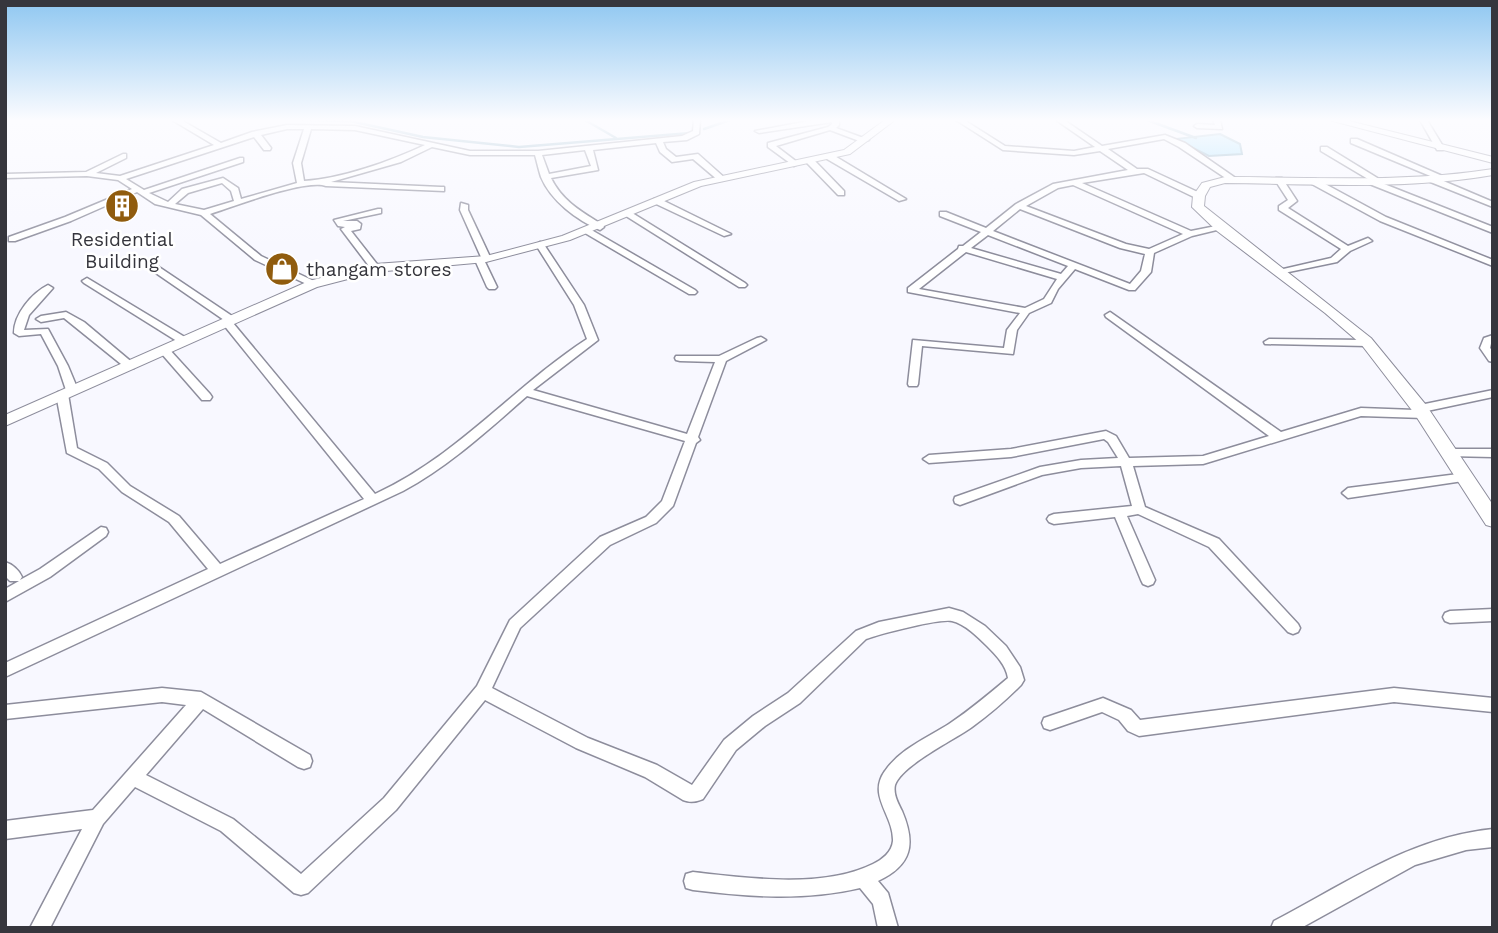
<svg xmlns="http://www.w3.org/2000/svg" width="1498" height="933" font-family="'Work Sans',sans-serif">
<rect width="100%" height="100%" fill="#f8f8ff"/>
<polygon fill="#abe3fe" stroke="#88afc4" stroke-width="2" points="1220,134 1240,144 1242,154 1209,156 1175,139"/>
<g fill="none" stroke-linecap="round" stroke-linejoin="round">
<g stroke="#88afc4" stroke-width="2.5">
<polyline points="298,120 350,121 423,137 519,147 690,133"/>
<polyline points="585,120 616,138"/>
<polyline points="1147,120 1196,138"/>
<polyline points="704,129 730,120"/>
</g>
<g stroke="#8d8d9c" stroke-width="3">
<g id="minor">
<path d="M172 120H181L221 143 252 132 287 125 355 126 470 151H538L682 136 693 131 694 120H700L699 134 687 140 663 142 666 149 676 157 698 154 726 179 719 181 693 159 672 162 660 152 656 143 593 150 598 170 551 178C562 201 582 212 603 225L604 227 600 230C577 220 551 201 541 177 539 171 537 162 535 155H470L432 147 401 162 331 182 441 187H444V191L326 186C305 179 235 206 210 214L261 256 316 282V286L313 287 255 260 201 215 155 204 137 192 71 221 15 241H9V237L65 217 132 189 118 180 87 176 5 178V174L86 172 123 154H126V158L96 173 120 176 214 145ZM287 129H304L293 163 297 183 241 199 238 188 223 178 182 189 168 202 149 193 243 162V158H240L144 190 126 179 254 137 264 150H270L271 148 261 135ZM311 129 355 130 425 145C391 161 341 179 304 181L301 163ZM585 150 591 166 549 174 542 155ZM222 183 231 191 234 201 204 210 175 204 188 193Z"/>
<polygon points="814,120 839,120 839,125 836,128 869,140 862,142 830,130 776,146 797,162 798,164 794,166 768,147 768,143 828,127 832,124 832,122 759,133 755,131"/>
<path d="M956 120H964L1005 146 1074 151 1095 147 1056 120H1064L1102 146 1165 135 1185 143 1237 179 1230 181 1179 147 1164 139 1108 149 1137 169H1148L1202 194V198H1196L1144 173 1082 183 1191 231 1221 225 1225 228 1192 236 1154 253 1151 272 1135 290H1129L1075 269 1058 289 1051 303 1029 313 1017 330 1013 354 922 346 918 384 917 386H909L908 384 913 340 1004 348 1007 330 1020 313 908 292V288L958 249 959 246H963L981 232 940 216V212H946L986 228 1016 204 1053 184 1128 170 1100 151 1074 155 1003 150ZM1073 185 1183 234 1149 249 1126 244 1026 206 1058 188ZM1020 209 1120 248 1145 254 1141 271 1130 284 993 231ZM988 235 1068 266 1061 274 971 248ZM966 252 1057 279 1044 299 1025 308 919 289Z"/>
<polygon points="1213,120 1220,120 1222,129 1197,128 1194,126 1197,124 1215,125"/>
<polygon points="1420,120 1427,120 1444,148 1443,150 1437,150"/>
<polygon points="1351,139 1357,139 1447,178 1440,180 1351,143"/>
<polygon points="1321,147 1327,147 1379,179 1379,182 1493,227 1493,233 1367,183 1368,179 1321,151"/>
<polygon points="827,155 833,155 906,199 899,201 827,159"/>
<polygon points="807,159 813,159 844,191 844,195 838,195 807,163"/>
<polygon points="1428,177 1434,177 1493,202 1493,207 1428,181"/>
<polygon points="1276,178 1282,178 1297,201 1288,208 1348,246 1368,238 1372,241 1350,251 1337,262 1279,274 1279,270 1331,258 1341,249 1279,210 1279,206 1288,200 1275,180"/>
<polygon points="1310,179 1316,179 1386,217 1493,260 1493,266 1380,221 1310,183"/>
<polygon points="654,199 660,199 731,234 724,236 654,203"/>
<polygon points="461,203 468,205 468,210 491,259 485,262 497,287 495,289 489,289 487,287 475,260 481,257 460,210"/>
<polygon points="378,209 381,209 381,213 343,221 357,221 361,224 360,229 351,231 380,268 375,271 372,270 341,229 345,227 338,226 334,220"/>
<polygon points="629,211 745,283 747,285 745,287 739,287 626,216 626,212"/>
<polygon points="588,228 695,290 697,292 695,294 689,294 585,233 584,231"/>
<path d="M540 242 543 243 584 305 598 340 533 390 687 434 715 362 680 361 676 360 675 358 676 356H719L757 338 761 337 766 340 726 361 698 437 700 440 696 443 673 506 656 523 610 545 520 628 492 688 588 738 657 765 692 785 724 740 753 716 788 693 856 631 879 622 949 608 963 612 985 626 1006 646 1020 667 1024 680 1021 685C1006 700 990 714 972 727 954 740 902 765 895 785 893 794 898 803 902 811 916 844 912 865 878 881L888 893 898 928H878L873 904 860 888C804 901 750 897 693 890L686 888 684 881 686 874 693 872C746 878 823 889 873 864 882 860 892 852 893 841 894 815 867 796 885 771 900 749 927 738 949 724 970 710 989 694 1008 678 1006 665 996 655 987 646 978 637 965 624 952 621 941 618 879 634 866 639L800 703 765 726 736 750 703 799C696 802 690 803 683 800L645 777 576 748 485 700 396 810 308 893 301 895 294 893 221 831 135 787 103 824 50 928H30L82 829 5 839V821L93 810 186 705 162 702 5 719V705L162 688 201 692 310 755 312 761 310 767 304 769 298 767 203 709 146 775 233 819 301 874 384 798 477 686 510 620 600 537 646 517 662 501 685 441 527 396C487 431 449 466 403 491L5 677V663L208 569 169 522 122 492 99 469 67 453 56 394 58 392H66L68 394 77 448 107 463 130 486 179 516 220 564 364 499 223 324 222 322 224 320 150 269V265H156L235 318 236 320 233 323 375 494C458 456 512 388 587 339L574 305 536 245Z"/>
<polygon points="87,278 188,339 189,341 184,344 180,343 84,283 82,281"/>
<path d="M48 285 53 288 29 315 24 330 48 329 68 366 78 390 72 393 66 390 58 366 41 334 19 336 14 333C14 314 32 293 48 285Z"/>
<polygon points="66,312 84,322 134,364 135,366 134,368 126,368 64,318 41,322 36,319 41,316"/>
<polygon points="1110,312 1281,432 1361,408 1415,410 1416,406 1420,405 1493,390 1493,397 1427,411 1430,414 1424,418 1361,416 1203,464 1133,466 1145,507 1219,539 1298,624 1300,628 1298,632 1293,634 1288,632 1209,547 1138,514 1127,516 1155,580 1153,584 1148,586 1143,584 1141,580 1115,517 1054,524 1049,522 1047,519 1049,516 1054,514 1132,506 1121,466 1081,468 1042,475 960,505 955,503 954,500 955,497 1040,467 1081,460 1118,458 1108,442 1104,439 1011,457 929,463 923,459 929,455 1011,449 1106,431 1116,436 1129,458 1203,456 1269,436 1106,317 1105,315"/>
<polygon points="1493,335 1490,348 1493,351 1493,362 1489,361 1480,348 1484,338"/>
<polygon points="1269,339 1368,340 1373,343 1368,346 1265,344 1264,342"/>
<polygon points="165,348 169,349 210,394 212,397 210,400 202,400 161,353 160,351 161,349"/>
<polygon points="1451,449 1493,449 1493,457 1447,456 1445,453 1447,450"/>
<polygon points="1466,473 1472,477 1470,480 1348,498 1342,493 1348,488"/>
<path d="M101 527 106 528 108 532 106 536 50 577 5 602V589L19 581H10L5 576V562C12 564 19 570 22 577L20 580 40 569Z"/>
<polygon points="1493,609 1493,621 1450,623 1445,621 1443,617 1445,613 1450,611"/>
<polygon points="1394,688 1493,698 1493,712 1394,702 1139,736 1128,731 1119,720 1102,712 1050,730 1044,728 1042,723 1044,718 1103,698 1131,710 1140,720"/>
<path d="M1493 829V847L1466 850 1415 865 1301 928H1271L1274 921C1345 884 1411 837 1493 829Z"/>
</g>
</g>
<g stroke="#8d8d9c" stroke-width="2">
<g id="tertiary">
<polygon points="885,120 895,120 850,154 701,186 570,240 486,262 375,272 317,287 5,426 5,415 309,281 375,264 486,256 562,236 694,182 844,150"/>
<polygon points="1329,120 1345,120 1493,157 1493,163"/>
</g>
</g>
<g stroke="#8d8d9c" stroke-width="2">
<path id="secondary" d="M1493 169V175C1405 190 1314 184 1225 183L1210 187 1205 196 1204 206 1371 338 1426 405 1493 505V527L1486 525 1414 413 1361 344 1325 313 1217 231 1192 207 1193 196 1202 183 1225 177C1314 177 1405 183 1493 169Z"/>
</g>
<use href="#minor" fill="#fff" fill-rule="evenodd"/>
<use href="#tertiary" fill="#fff" fill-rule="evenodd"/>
<use href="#secondary" fill="#fff" fill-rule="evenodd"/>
</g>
<linearGradient id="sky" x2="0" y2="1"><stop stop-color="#8fc7f1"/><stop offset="0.48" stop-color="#fcfcff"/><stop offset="1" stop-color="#fcfcff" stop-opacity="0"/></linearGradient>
<rect width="1498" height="251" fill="url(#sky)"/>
<defs>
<g id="building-disc" transform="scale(1.75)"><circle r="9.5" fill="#905c0e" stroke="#fff"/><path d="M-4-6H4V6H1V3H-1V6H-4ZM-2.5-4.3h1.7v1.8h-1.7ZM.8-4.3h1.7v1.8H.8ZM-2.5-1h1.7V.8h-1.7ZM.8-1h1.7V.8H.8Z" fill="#fff"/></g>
<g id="shop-disc" transform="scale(1.75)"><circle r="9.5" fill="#905c0e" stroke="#fff"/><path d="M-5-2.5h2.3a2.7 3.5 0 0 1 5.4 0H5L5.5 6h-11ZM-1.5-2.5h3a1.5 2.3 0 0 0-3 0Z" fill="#fff"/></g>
</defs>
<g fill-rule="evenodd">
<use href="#building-disc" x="122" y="206"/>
<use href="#shop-disc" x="282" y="269"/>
</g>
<g text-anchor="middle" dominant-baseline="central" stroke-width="5" stroke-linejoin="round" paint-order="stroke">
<g font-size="19" fill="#36363d" stroke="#fff">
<text x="122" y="239">Residential<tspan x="122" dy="22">Building</tspan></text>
<text x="306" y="269" text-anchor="start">thangam stores</text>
</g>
</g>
<rect width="1498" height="933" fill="none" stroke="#36363d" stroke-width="14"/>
</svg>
